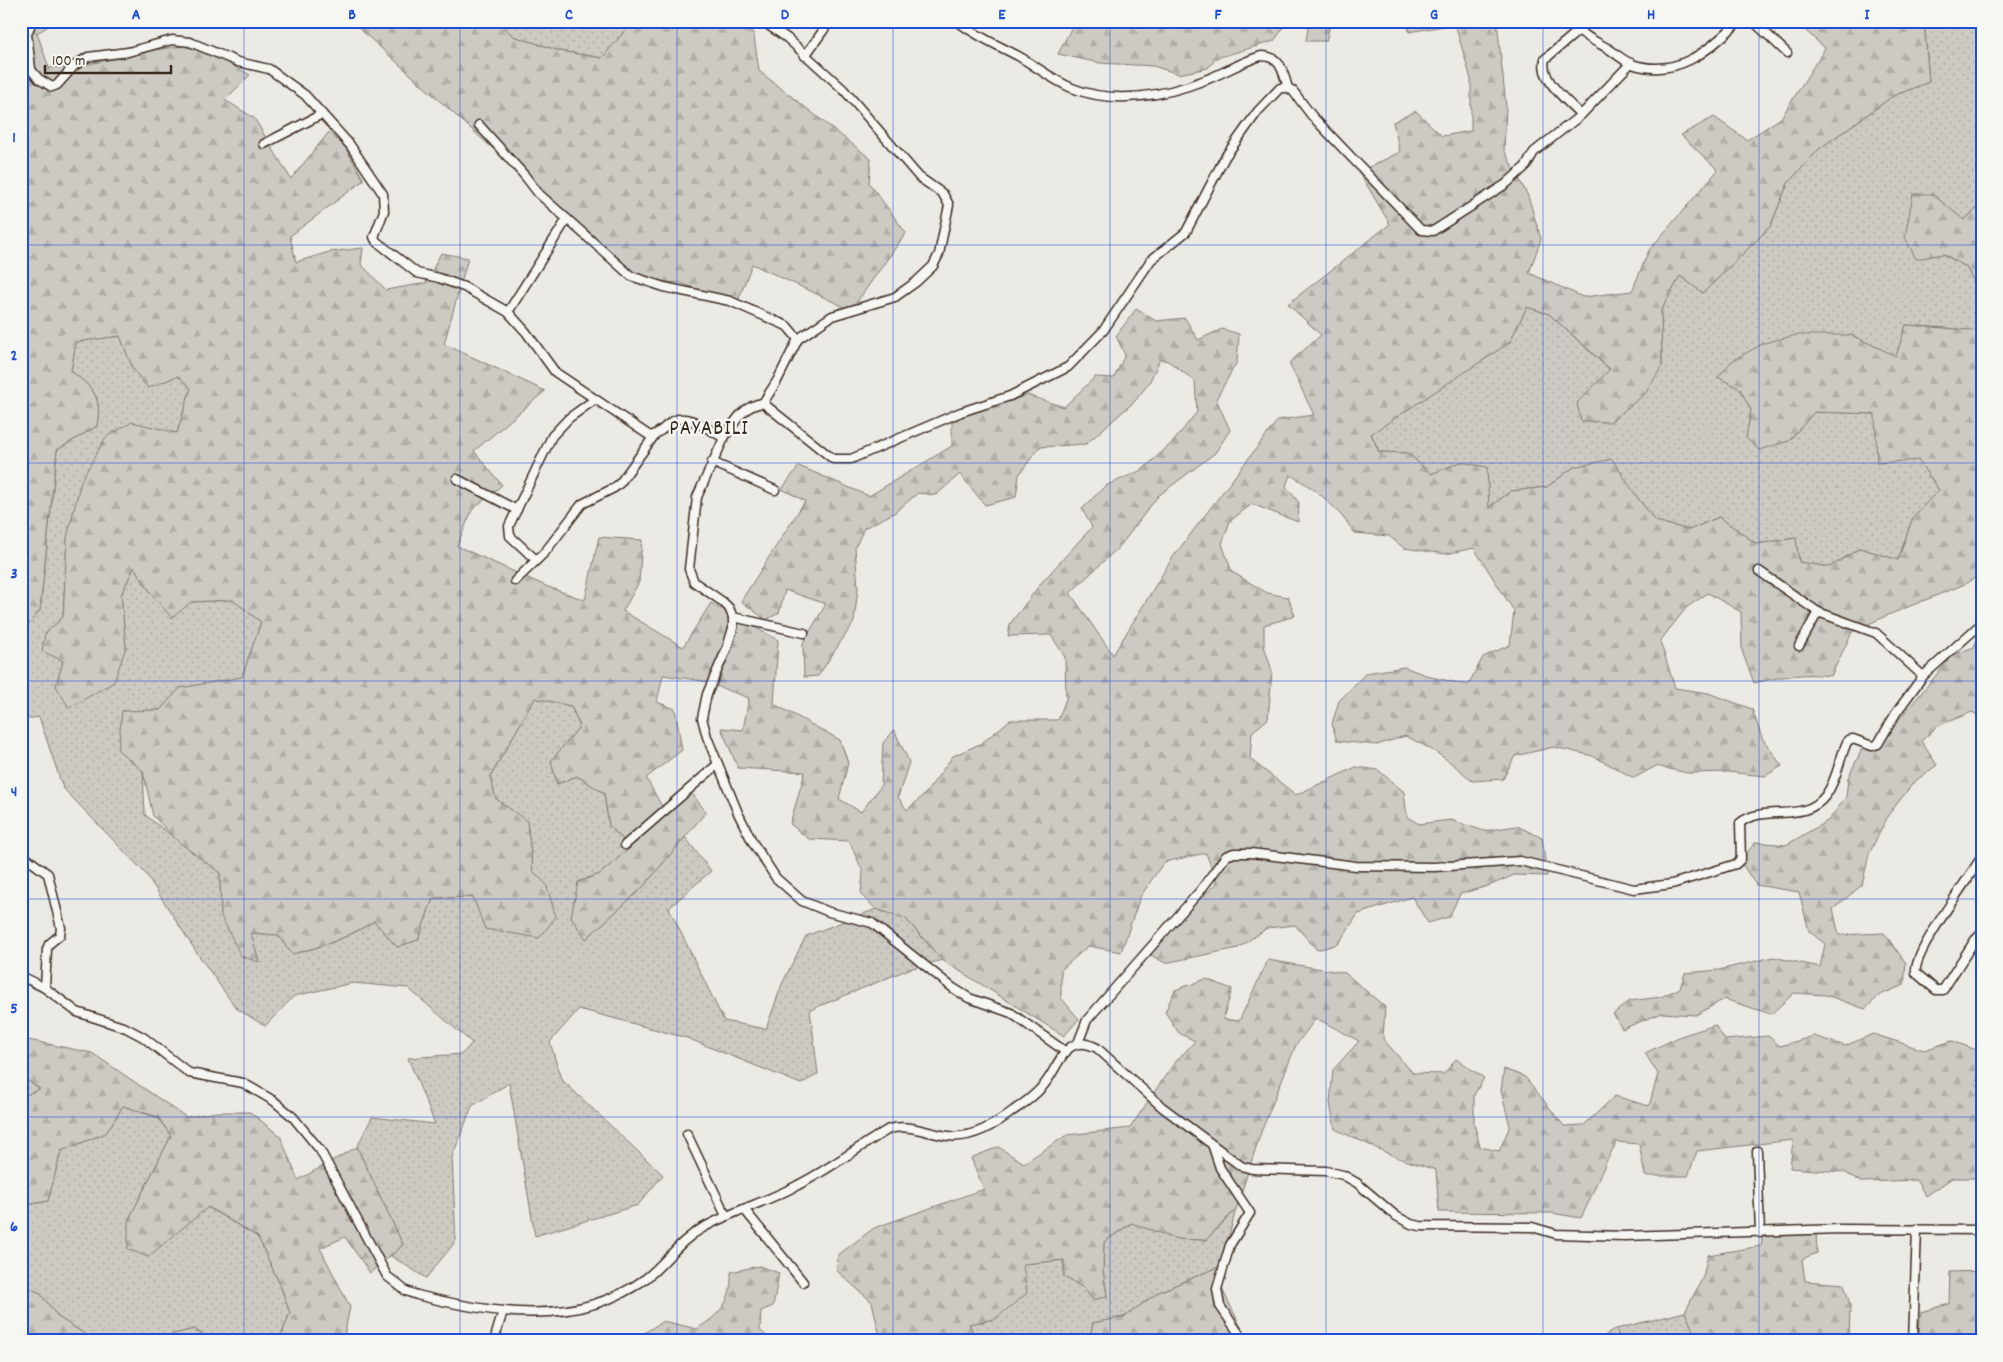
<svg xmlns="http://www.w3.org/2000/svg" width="2003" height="1362" font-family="Dekko,sans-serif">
<defs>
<pattern id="grass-dots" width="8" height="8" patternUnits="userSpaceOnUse" patternTransform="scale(1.25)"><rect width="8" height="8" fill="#cdcac4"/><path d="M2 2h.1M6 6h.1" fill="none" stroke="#b1aea8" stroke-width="1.8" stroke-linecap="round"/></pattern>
<pattern id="forest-firs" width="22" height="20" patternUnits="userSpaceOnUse" patternTransform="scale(1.25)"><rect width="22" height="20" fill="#cdcac4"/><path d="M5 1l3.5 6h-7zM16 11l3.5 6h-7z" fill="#b1aea8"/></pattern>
</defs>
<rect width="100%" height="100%" fill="#ebeae5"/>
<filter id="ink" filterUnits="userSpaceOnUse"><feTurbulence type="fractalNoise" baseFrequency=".02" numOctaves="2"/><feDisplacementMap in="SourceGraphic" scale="10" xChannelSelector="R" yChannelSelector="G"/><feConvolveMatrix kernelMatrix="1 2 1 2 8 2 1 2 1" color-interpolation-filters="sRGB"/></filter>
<g filter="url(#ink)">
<g fill="url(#grass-dots)" stroke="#847a71">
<polygon points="498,21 633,21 602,58 560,51 513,36"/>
<polygon points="1924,21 1982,21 1982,204 1964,220 1932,194 1916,258 1943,254 1966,267 1982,296 1982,331 1906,325 1896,357 1851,335 1718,377 1740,389 1751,410 1746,438 1789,441 1814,412 1875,414 1918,460 1939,490 1913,517 1898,560 1860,548 1830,567 1799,562 1795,538 1757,544 1719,517 1689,530 1655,521 1637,497 1574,467 1547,487 1511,491 1488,508 1461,462 1431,474 1408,453 1379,452 1371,433 1509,343 1527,307 1549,314 1610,370 1662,366 1661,311 1680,276 1703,293 1770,227 1788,183 1819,149 1893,96 1929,82"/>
<path d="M121 336 133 369 179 376 191 388 177 433 67 538 63 617 45 634 63 661 56 686 126 647 121 595 134 567 153 596 191 602 233 600 261 622 242 678 180 688 160 710 122 711 143 771 145 815 220 873 221 916 251 933 278 935 292 954C322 947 348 938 374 921L418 940 433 898 473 897 546 884 533 871 527 822 496 799 490 777 535 698 571 706 580 727 551 761 557 784 577 776 604 793 609 826 631 847 600 874 578 882 586 939 643 887 685 837 711 871 669 908 724 1021 766 1029 782 984 806 936 876 909 906 919 942 960 909 969 810 1010 818 1074 801 1084 687 1038 579 1009 550 1042 561 1079 663 1175 638 1205 535 1236 509 1083 472 1106 452 1157 456 1241 426 1278 391 1256 403 1245 357 1147 372 1117 435 1124 408 1058 462 1054 472 1043 408 988 353 983 294 996 265 1026 236 1008 197 953 146 874 63 788 39 717 21 720V633L40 610 57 450 97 426C102 396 94 389 71 371L76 341Z"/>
<polygon points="21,1076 40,1089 21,1097"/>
<polygon points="123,1106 158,1118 171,1136 128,1221 207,1207 258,1237 281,1287 290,1313 279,1341 213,1341 194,1329 147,1341 94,1340 58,1317 40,1293 21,1284 21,1206 48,1201 61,1151 106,1133"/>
<polygon points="1236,1209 1221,1266 1159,1292 1124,1317 1093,1323 1089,1341 990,1341 975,1337 969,1324 995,1319 1023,1264 1064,1260 1064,1277 1084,1288 1093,1300 1107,1296 1103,1270 1104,1242 1132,1223 1177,1239 1206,1240"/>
<polygon points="1685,1312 1698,1341 1621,1341 1616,1329"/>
</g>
<g fill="url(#forest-firs)" stroke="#847a71">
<path d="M21 21H57L37 33 49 68 90 64 152 50 184 46 214 55 250 75 225 100 254 118 291 179 329 132 345 147 364 180 290 236 296 262 329 252 363 248 361 264 386 290 426 283 441 253 468 258 444 344 545 391 474 451 502 485 472 510 457 546 548 587 585 600 599 537 642 540 639 582 623 611 683 647 711 603 778 640 774 704 840 740 848 763 839 799 861 812 881 786 883 743 894 730 909 762 898 797 907 810 925 794 953 756 982 743 1010 720H1058L1066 699 1065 657 1051 635 1008 636 1010 624 1042 582 1092 527 1082 509 1105 486 1142 470 1173 442 1197 412 1195 381 1168 361 1160 359 1149 383 1135 401 1086 444 1039 447 1019 475 1016 497 985 505 960 474 936 495 918 493 894 513 864 528 855 548 858 588 854 622 818 676 804 677 803 643 826 604 785 590 779 613 766 620 741 601 805 501 782 489 799 466 869 496 952 446V420L1027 395 1064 407 1095 377 1114 378 1125 355 1116 336 1136 309 1156 321 1185 318 1198 340 1222 329 1239 334 1237 362 1216 399 1230 430 1215 453 1158 496 1120 546 1070 593 1113 655 1173 557 1278 420 1314 415 1289 363 1321 335 1288 304 1390 224 1359 172 1400 152 1393 122 1416 111 1442 136 1471 131V79L1455 24 1409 32 1407 21H1497L1506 106 1504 150 1528 196 1541 239 1529 273 1583 297 1632 291 1649 250 1718 170 1681 135 1714 117 1747 140 1781 118 1825 48 1797 23 1798 21H1837L1844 27 1848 21H1924L1929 82 1893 96 1819 149 1788 183 1770 227 1703 293 1680 276 1661 311 1662 366 1645 394 1610 422 1581 421 1577 403 1610 369 1549 314 1527 307 1509 343 1371 434 1379 452 1408 453 1431 474 1461 462 1487 467 1489 508 1511 491 1547 487 1574 467 1612 459 1637 497 1655 521 1689 530 1719 517 1757 544 1796 538 1799 562 1830 567 1860 548 1898 560 1913 517 1939 490 1918 460 1877 463 1875 414 1814 412 1789 441 1759 450 1746 438 1751 410 1740 389 1718 377 1732 361 1764 343 1797 335H1851L1896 356 1906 325 1982 331V573L1965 584 1888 615 1852 632 1831 676C1804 672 1780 677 1754 683L1742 651 1741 612 1708 593 1687 607 1660 641 1675 688 1708 693 1752 709 1762 738 1782 766 1765 776 1728 772 1687 773 1656 766 1634 778 1593 756 1554 747 1515 756 1503 779 1472 781C1451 761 1432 748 1405 736L1377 745 1337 741 1332 724 1339 701 1366 673 1404 667 1431 677 1468 685 1483 657 1510 645 1514 611 1474 548 1446 554 1404 548 1389 536 1355 533C1335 506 1320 491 1290 475L1286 486 1299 503 1298 522 1252 504 1230 521 1222 544 1232 572 1267 593 1288 597 1295 616 1264 625V646L1272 671 1268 719 1252 732 1250 759 1296 795 1356 767 1378 770 1404 792 1407 817 1419 824 1451 820 1484 831 1517 826 1542 838 1547 876 1514 875 1491 885 1460 894 1449 917 1428 923 1412 897 1358 914 1338 944 1317 950 1295 925 1267 928 1238 948 1165 963 1151 955 1162 935 1217 883 1206 853 1164 862 1140 897 1121 952 1088 946 1061 970V998L1079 1019 1064 1036 942 960 906 919 876 909 861 895 863 872 849 841 809 839 790 824 805 772 738 768 721 728 743 730 749 698 703 681 663 675 657 702 675 709 682 750 646 778 664 810 690 791 706 812 643 887 586 939 571 917 578 882 600 874 631 847 609 826 604 793 577 776 557 784 551 761 580 726 571 706 535 698 490 777 496 799 527 821 533 871 546 884 556 917 539 938 485 929 473 897 433 898 418 940 397 947 374 921C347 938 322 947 292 954L278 935 251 933 259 962 241 956 221 916 220 873 180 843 153 816 143 771 118 750 122 711 160 710 180 688 242 677 261 622 233 600 191 602 172 618 153 596 134 567 121 595 126 647 114 682 69 708 56 686 63 661 42 651 45 634 63 617 67 538 81 481 106 437 132 422 177 433 191 388 178 376 148 388 133 369 120 336 76 342 71 371C94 389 102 396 97 426L57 450 40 610 21 633Z"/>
<polygon points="351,21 498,21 513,36 560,51 602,58 633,21 754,21 752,23 759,71 871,159 869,183 906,233 851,310 752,264 736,306 681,283 639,280"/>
<polygon points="1075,21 1285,21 1283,28 1274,41 1217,58 1208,68 1179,74 1153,66 1100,63 1058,54"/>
<polygon points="1309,21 1331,21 1326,41 1306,41"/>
<polygon points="1913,194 1932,194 1964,220 1982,204 1982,296 1966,267 1944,254 1916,259 1905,237"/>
<polygon points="1982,627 1982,717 1972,712 1938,726 1921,741 1937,765 1914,782 1889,814 1869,854 1862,885 1833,909 1839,935 1884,933 1906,963 1904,985 1880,995 1865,1009 1826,995 1794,993 1771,1014 1724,999 1696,1015 1662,1013 1622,1029 1613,1014 1630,1001 1661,997 1680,988 1685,973 1719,970 1773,957 1820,967 1825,944 1809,931 1799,892 1756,885 1740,861 1756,842 1786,845 1829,820 1846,797 1848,778 1862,749 1877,746 1953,655 1974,647"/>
<path d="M1268 960 1345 973 1385 1007 1383 1039 1413 1073 1444 1074 1456 1059 1484 1078 1474 1095V1123L1480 1147 1499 1151 1510 1126 1501 1091 1504 1069 1525 1077 1564 1126 1584 1125 1615 1096 1649 1106 1658 1074 1645 1053 1681 1036 1715 1025 1725 1040 1768 1036 1780 1046 1814 1036 1845 1046 1873 1034 1924 1050 1952 1041 1982 1052V1065L1976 1083 1982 1091V1178H1952L1926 1196 1916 1180 1862 1182 1844 1172 1790 1168 1793 1140 1697 1151 1688 1176H1645L1639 1144 1617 1142C1602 1166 1594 1193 1581 1218L1552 1213 1439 1212 1436 1170 1398 1158 1335 1129 1330 1103 1333 1070 1359 1041 1316 1018 1296 1045 1261 1132 1236 1209 1206 1240 1177 1239 1131 1223 1104 1242 1103 1270 1107 1296 1093 1300 1084 1288 1064 1277V1260L1023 1264 1027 1293 995 1319 969 1324 975 1337 990 1341H881L872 1302 837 1271 838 1255 874 1228 984 1189 971 1158 998 1147 1024 1163 1067 1135 1130 1128 1172 1066 1195 1041 1179 1033 1165 1012 1175 990 1206 979 1232 989 1223 1019 1239 1021Z"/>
<polygon points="21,1024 28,1040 92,1053 186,1117 217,1112 250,1112 280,1136 298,1180 357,1147 403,1245 370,1273 345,1237 320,1248 350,1307 343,1341 279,1341 290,1313 281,1287 258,1237 208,1207 148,1257 128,1249 128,1221 171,1136 158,1117 123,1106 106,1133 61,1151 48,1201 21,1206 21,1097 40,1089 21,1076"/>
<polygon points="1816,1231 1817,1253 1802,1259 1805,1281 1844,1284 1850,1305 1849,1341 1698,1341 1685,1312 1703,1277 1708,1255 1761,1246 1763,1232"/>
<path d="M759 1266 779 1273 773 1306 761 1311 760 1330 772 1341H632L663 1321 697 1329C722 1313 732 1301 731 1272Z"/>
<polygon points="1221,1266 1220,1285 1248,1341 1089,1341 1093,1323 1124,1317 1159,1292"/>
<polygon points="1982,1271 1982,1341 1918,1341 1921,1312 1949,1304 1950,1272"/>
<polygon points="21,1284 40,1293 58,1317 94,1340 117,1341 21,1341"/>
<polygon points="194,1329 213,1341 147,1341"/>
<polygon points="1616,1329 1621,1341 1596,1341"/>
</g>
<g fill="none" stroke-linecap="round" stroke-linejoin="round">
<g stroke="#3b2a1e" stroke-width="11">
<g id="minor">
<polyline points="762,21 787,38 844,90 919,177 943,194 949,205 939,254 933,266 916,282 895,297 832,316 798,339 777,381 763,403"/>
<path d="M957 21C977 37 998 45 1020 57 1037 67 1053 80 1072 88 1113 105 1165 96 1205 80 1224 73 1241 62 1261 56 1281 56 1283 72 1288 88"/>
<path d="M1573 21C1581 36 1595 41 1609 49 1616 54 1624 61 1632 64 1676 79 1709 51 1739 21"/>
<polyline points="1753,21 1787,53"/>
<path d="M1578 31 1545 59C1539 80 1568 101 1581 115"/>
<polyline points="805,56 830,21"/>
<path d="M21 58 39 79 52 87 57 85 74 66 88 57 128 52 172 40 190 42 238 62 269 69 305 95 350 145 383 194 384 211 374 237 376 241 417 273 439 278 464 287 508 312 526 332 555 372 650 436C659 434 663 428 670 423 685 410 709 430 724 438 734 423 743 405 763 403L833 459H851L961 412 1010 396 1068 367 1103 331 1151 260 1186 232 1225 157 1258 111 1280 88H1288L1293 91 1312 116 1421 230 1433 231 1506 184 1526 166 1534 152 1581 115 1631 63"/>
<polyline points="31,69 27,34 32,21"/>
<polyline points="479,125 525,176 538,193 631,276 664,287 730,301 787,326 798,339"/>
<polyline points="264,144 322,114"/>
<polyline points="508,312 567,219"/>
<polyline points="724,438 697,497 689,569 694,582 723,602 729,608 733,617 733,628 727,648 707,694 702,718 707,737 738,813 753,843 776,878 802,901 829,912 872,923 953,988 969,998 1011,1013 1066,1052"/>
<polyline points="712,462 775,490"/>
<polyline points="457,479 517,510"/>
<polyline points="536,560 510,536 509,526 552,436 569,418 594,400"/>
<polyline points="1759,571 1818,612 1876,633 1923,676"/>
<polyline points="515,581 545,552 582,504 614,488 620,483 654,436"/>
<polyline points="733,617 804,633"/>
<polyline points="1799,646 1818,612"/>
<polyline points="625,845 718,764"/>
<polyline points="21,854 48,874 61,928 60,935 49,944 47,949 45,988"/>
<path d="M1982 856C1970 878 1912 953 1916 973L1936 990H1943L1975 940 1982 933"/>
<path d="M21 976 45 988 77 1012 126 1028 143 1037 189 1073 243 1083 274 1101 293 1117 320 1150 387 1276 406 1291 417 1295C492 1314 578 1328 645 1279 665 1264 679 1241 701 1229 732 1211 767 1202 798 1185 830 1169 858 1147 889 1129 909 1123 929 1134 948 1136 973 1139 996 1124 1014 1110 1025 1103 1035 1095 1043 1086 1060 1067 1064 1031 1097 1048L1162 1107 1241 1166 1252 1169 1326 1171 1343 1175 1357 1183 1396 1216 1411 1224 1420 1226 1532 1227 1556 1234 1624 1236 1840 1229 1982 1230"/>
<path d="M1078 1043 1087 1020 1200 891 1226 856 1234 853H1251L1356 866 1434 867 1520 861 1634 889 1672 884 1736 864 1741 859 1740 823C1764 803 1804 825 1826 795 1838 778 1839 758 1848 740L1853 739 1872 746 1878 744 1896 713 1923 676 1982 623"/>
<polyline points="687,1134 726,1216"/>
<polyline points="1213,1147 1220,1168 1250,1213 1230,1245 1217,1289 1220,1306 1244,1341"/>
<polyline points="1757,1151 1760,1233"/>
<polyline points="744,1209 803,1282"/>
<polyline points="494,1341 503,1311"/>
<polyline points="1913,1341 1917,1229"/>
</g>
</g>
<use href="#minor" stroke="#f6f6f2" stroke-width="8"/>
</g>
</g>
<path fill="none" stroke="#1d4ed8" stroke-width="1" stroke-opacity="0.55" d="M244 21V1341M460 21V1341M677 21V1341M893 21V1341M1110 21V1341M1326 21V1341M1543 21V1341M1759 21V1341M21 245H1982M21 463H1982M21 681H1982M21 899H1982M21 1117H1982"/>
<g text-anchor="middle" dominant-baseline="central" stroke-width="4.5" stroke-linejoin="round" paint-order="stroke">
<g font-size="21" letter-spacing="1" fill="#3b2a1e" stroke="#f6f6f2">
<text x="709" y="430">PAYABILI</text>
</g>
</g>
<rect width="2003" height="1362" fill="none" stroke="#f6f6f2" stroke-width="55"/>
<path d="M45 65v8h126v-8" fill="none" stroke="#3b2a1e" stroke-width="2.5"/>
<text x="52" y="65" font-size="15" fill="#3b2a1e" stroke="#f6f6f2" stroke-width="4" paint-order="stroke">100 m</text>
<rect x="28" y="28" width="1948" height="1306" fill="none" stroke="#1d4ed8" stroke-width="2"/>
<g font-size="16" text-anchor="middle" font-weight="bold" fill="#1d4ed8">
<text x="136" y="19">A</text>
<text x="352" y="19">B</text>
<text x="569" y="19">C</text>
<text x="785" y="19">D</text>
<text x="1002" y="19">E</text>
<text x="1218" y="19">F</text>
<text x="1434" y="19">G</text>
<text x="1651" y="19">H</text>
<text x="1867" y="19">I</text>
<text x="14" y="142">1</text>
<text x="14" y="360">2</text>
<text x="14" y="578">3</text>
<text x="14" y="796">4</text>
<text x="14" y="1013">5</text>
<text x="14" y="1231">6</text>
</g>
</svg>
